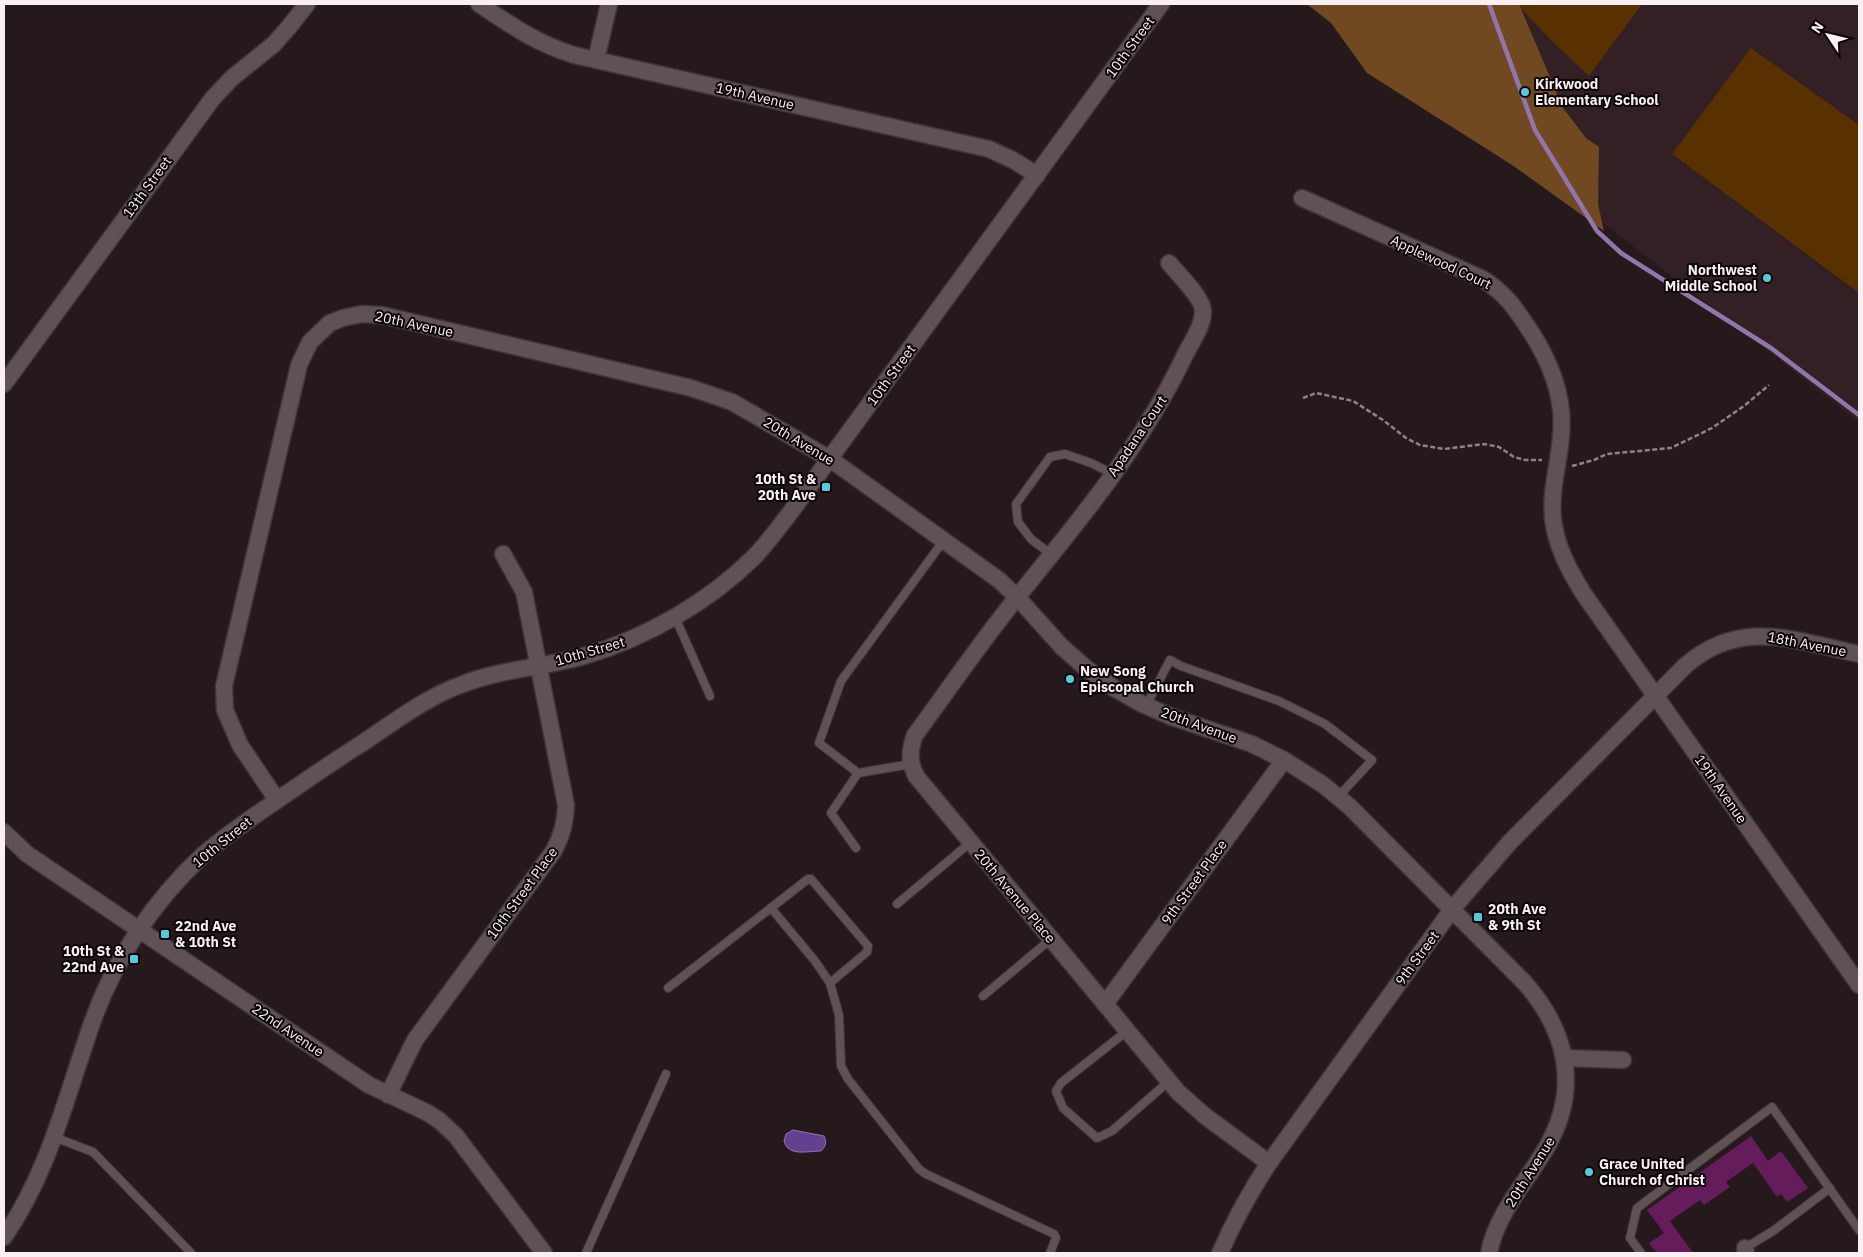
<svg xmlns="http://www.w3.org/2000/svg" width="1863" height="1257" font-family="'IBM Plex Sans',sans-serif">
<rect width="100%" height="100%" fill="#25191c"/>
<polygon fill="#322024" points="1323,4 1859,4 1859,422 1548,180"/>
<g fill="#593100">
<polygon points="1517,4 1642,4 1589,76 1551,40"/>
<polygon points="1751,48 1859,125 1859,293 1672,154"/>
</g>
<polygon fill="#704920" points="1309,4 1519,4 1563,108 1586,138 1599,147 1598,204 1604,231 1512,165 1367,73 1331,23 1308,5"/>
<path fill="#654090" stroke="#9175ad" d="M793 1130 824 1136C827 1142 826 1146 821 1151 808 1151 788 1157 784 1141L786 1134Z"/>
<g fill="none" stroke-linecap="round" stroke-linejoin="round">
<polyline stroke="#9175ad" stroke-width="4.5" points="1489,4 1535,130 1597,231 1621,253 1771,348 1859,415"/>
</g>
<polygon fill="#641c5b" points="1751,1136 1768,1161 1781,1151 1808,1188 1787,1202 1781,1194 1777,1197 1753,1163 1726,1182 1730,1187 1704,1205 1700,1200 1670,1221 1693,1253 1657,1253 1649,1243 1664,1233 1647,1210"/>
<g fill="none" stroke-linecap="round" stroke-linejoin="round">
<g stroke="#3d3436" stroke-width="10">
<g id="lane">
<polyline points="1052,555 1031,539 1018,522 1016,504 1050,457 1065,454 1091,463 1113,474"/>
<polyline points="675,617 710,696"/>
<polyline points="1146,706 1170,660 1181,666 1279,701 1325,724 1372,760 1338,797"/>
<polyline points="858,773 819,743 841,681 944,540"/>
<polyline points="856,848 831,813 858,773 911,764"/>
<polyline points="897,904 971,842"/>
<polyline points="771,908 815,961 830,983"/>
<polyline points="668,988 808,879 811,879 868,946 867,952 830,983 839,1015 841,1066 848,1079 919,1169 926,1174 1054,1234 1056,1238 1050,1253"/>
<polyline points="983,996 1051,939"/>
<polyline points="1127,1031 1061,1083 1056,1091 1063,1108 1097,1138 1112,1131 1169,1081"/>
<polyline points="54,1137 93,1152 191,1253"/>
<polyline points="1745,1248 1773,1231 1830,1188"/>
<polyline points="586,1253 666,1074"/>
<polyline points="1641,1253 1630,1238 1637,1208 1772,1107 1859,1230"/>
</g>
</g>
<g stroke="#3d3436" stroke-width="19">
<g id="street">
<path d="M479 4C512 26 536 43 574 55L989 149 1013 160 1037 175"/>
<polyline points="596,60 609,4"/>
<path d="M1302 198 1483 279C1507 295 1515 308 1531 332 1551 363 1565 397 1561 436 1559 464 1550 490 1553 519 1556 546 1569 570 1583 593L1859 985"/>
<path d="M1169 263C1178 274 1204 299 1203 312 1203 327 1190 344 1184 357 1142 445 1079 521 1018 596 982 640 949 689 915 735 909 751 909 761 916 776L1178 1092 1205 1116 1269 1163"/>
<polyline points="4,384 213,98 232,78 274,44 289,27 307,4"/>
<path d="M277 800 240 745 225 710 224 686 299 365 310 342 330 323 343 318 361 314 382 315 691 388 732 402 830 459 999 580 1017 597 1062 647 1087 669 1114 688 1142 704 1172 717 1252 744 1284 760 1322 784 1349 806 1524 982C1566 1029 1580 1086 1549 1143 1529 1180 1497 1211 1489 1253"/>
<polyline points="4,832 27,854 369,1085 428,1113 440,1121 456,1136 544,1253"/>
<polyline points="1105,1004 1284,760"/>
<polyline points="1564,1058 1623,1060"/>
<path d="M388 1095 415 1040 553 852C562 836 565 823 566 805L524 592 503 554"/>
<path d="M4 1237C49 1172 66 1097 92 1023 114 960 154 900 203 855 226 835 251 818 276 801 304 782 332 762 361 744 393 723 426 697 463 684 502 669 545 667 584 656 646 638 709 602 754 557 767 544 778 528 790 513L1161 4"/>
<polyline points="1745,1248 1746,1253"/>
<path d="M1220 1253C1234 1221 1250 1192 1269 1163L1453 908 1510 842 1686 665C1742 617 1795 641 1859 654"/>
</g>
</g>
<g stroke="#8e8385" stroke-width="2.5" stroke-dasharray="5 2.5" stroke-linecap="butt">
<polyline points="1303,398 1316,393 1353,401 1383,420 1406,438 1420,445 1444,449 1484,444 1499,447 1514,457 1525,460 1542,460"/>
<polyline points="1572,466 1594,460 1607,454 1671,448 1712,428 1744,406 1769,385"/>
</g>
<use href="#lane" stroke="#5f5154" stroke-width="8"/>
<use href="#street" stroke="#5f5154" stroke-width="16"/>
</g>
<g fill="#55cadf" stroke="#0b0607" stroke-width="2">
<circle cx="1525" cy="92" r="5"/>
<circle cx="1767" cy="278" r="5"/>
<rect x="821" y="482" width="10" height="10" rx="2.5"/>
<circle cx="1070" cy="679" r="5"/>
<rect x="1473" y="912" width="10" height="10" rx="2.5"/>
<rect x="160" y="929" width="10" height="10" rx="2.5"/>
<rect x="129" y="954" width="10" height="10" rx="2.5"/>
<circle cx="1589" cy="1172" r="5"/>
</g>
<g text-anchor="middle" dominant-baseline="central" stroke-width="4" stroke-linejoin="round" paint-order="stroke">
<g font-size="14" fill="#f9f0f1" stroke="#0b0607">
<text transform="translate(1130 47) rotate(-54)">10th Street</text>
<text transform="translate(755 96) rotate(13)">19th Avenue</text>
<text transform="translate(147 187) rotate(-54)">13th Street</text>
<text transform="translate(1441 262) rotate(25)">Applewood Court</text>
<text transform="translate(414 324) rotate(12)">20th Avenue</text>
<text transform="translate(891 375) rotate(-54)">10th Street</text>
<text transform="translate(1137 436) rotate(-56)">Apadana Court</text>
<text transform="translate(799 441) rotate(31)">20th Avenue</text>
<text transform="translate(1807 644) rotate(11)">18th Avenue</text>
<text transform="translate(590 651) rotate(-16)">10th Street</text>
<text transform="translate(1199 725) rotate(20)">20th Avenue</text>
<text transform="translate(1721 789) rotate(55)">19th Avenue</text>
<text transform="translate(222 842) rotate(-39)">10th Street</text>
<text transform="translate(1194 882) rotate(-54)">9th Street Place</text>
<text transform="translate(522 893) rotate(-54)">10th Street Place</text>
<text transform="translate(1015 896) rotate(50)">20th Avenue Place</text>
<text transform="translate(1417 958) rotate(-54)">9th Street</text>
<text transform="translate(288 1030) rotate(34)">22nd Avenue</text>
<text transform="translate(1530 1172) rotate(-58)">20th Avenue</text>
</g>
<g font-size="14" font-weight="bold" fill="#f9f0f1" stroke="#0b0607" text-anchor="start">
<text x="1535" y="84">Kirkwood<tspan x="1535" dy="16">Elementary School</tspan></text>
<text x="1757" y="270" text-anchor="end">Northwest<tspan x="1757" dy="16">Middle School</tspan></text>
<text x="816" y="479" text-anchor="end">10th St &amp;<tspan x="816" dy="16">20th Ave</tspan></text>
<text x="1080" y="671">New Song<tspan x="1080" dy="16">Episcopal Church</tspan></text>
<text x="1488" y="909">20th Ave<tspan x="1488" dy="16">&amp; 9th St</tspan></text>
<text x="175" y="926">22nd Ave<tspan x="175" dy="16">&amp; 10th St</tspan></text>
<text x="124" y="951" text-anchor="end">10th St &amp;<tspan x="124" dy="16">22nd Ave</tspan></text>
<text x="1599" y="1164">Grace United<tspan x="1599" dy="16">Church of Christ</tspan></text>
</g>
</g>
<rect width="1863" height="1257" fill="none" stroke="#f9f0f1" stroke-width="10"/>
<g transform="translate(1828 35) rotate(305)" stroke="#0b0607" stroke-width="4" paint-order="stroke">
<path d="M0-4L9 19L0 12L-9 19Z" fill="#f9f0f1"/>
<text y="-8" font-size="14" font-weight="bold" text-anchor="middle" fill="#f9f0f1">N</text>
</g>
</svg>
